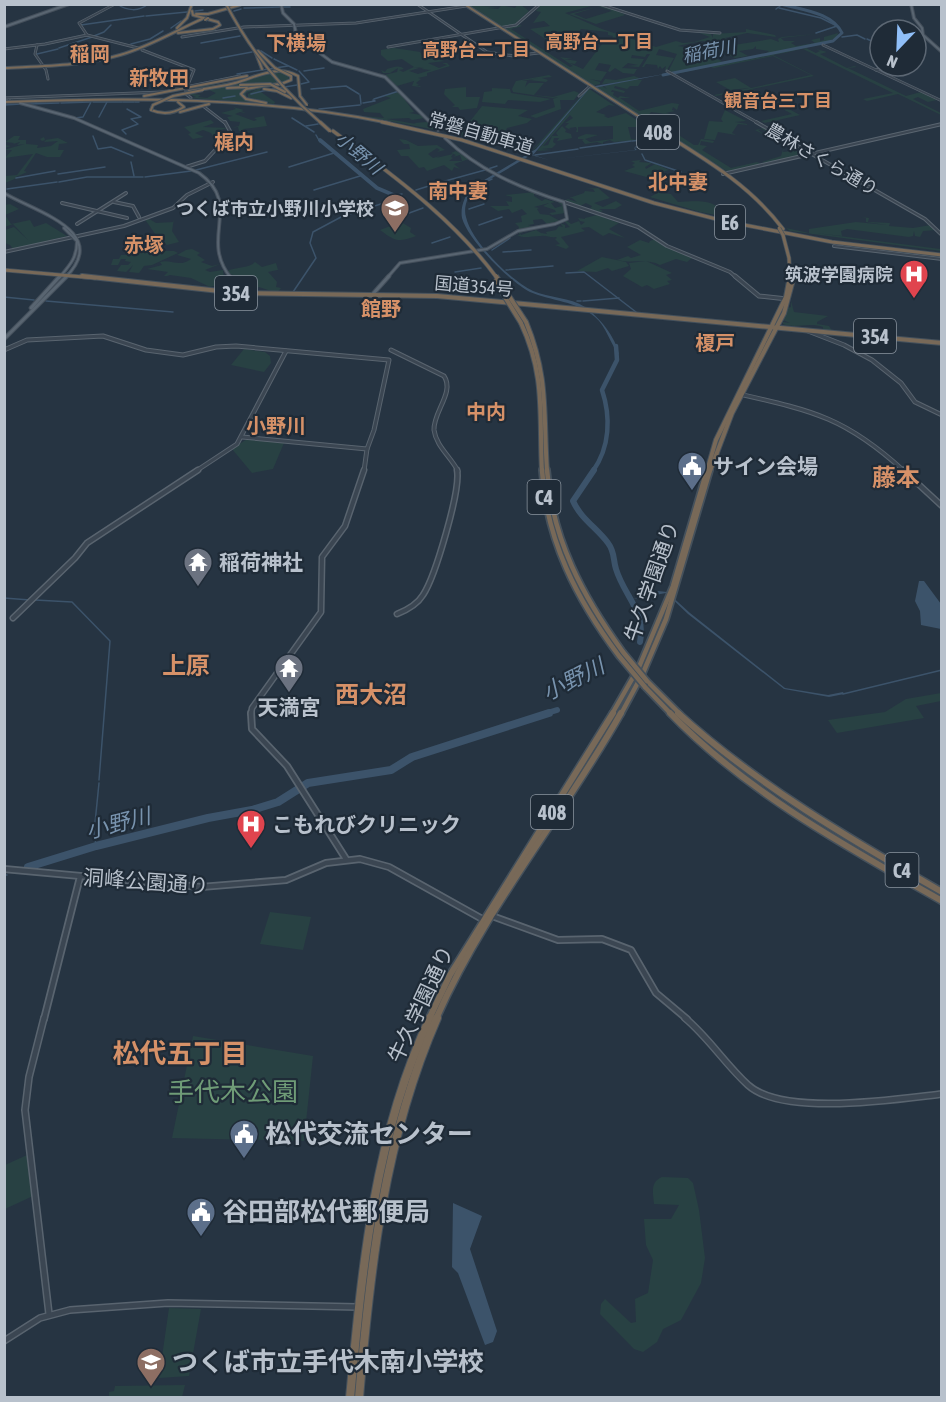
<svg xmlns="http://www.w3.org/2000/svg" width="946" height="1402" font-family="'Asap Condensed','Noto Sans JP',sans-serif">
<rect width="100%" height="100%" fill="#263442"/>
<g fill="#284143" fill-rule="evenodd">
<path d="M579 4C586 6 591 3 598 5 607 7 619 11 625 15L596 24 569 14 597 7 574 14 586 19 612 11 595 5 565 13 602 29 656 47 676 41 683 43 694 42 710 37 699 33 711 34 713 38V34L746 32V29L775 35 776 37 747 33 725 38 734 45 771 39 779 42 778 39 782 37 816 34 781 38 784 41H795L791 43 796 46 815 43 811 40 820 38V41L824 40V37L838 33 837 37 842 33C830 48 739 61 715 65L773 55 814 76 752 89 800 115 765 123 761 121 792 114 748 90 716 96 714 95 749 88 730 90 716 82 735 78 751 88 811 75 773 56 714 68 705 65 708 67 676 74 674 73 702 67 672 72 669 70 677 54 659 49 656 55 674 58 667 70H665L666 66 662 69 660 66 658 69 657 65 646 64 644 67 655 69 643 67H642L650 54H647L645 57 632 55 631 58 644 59 639 67 627 66 638 65 628 63 622 68 637 69 634 74 623 73 615 68 610 72 608 71 611 65 599 63 595 70 607 72 601 81 590 79 600 82V84L592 86 503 29 520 25 522 26 511 29 570 67 573 66 560 57 573 59H564L577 61 575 64 569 63 583 69 605 40H611L613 36 608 35V32L581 29 571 42 574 36 553 33 547 40 530 29 550 26 544 21 533 23 541 12 536 11 541 5ZM701 41 721 42 726 47 734 50 721 52 735 58 748 56 739 51 753 49 756 46V49L769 51 765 54 718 63 722 61 708 56 710 55 700 52 694 55 688 53 697 49 678 46Z"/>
<polygon points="466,5 499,7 488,8 498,9 501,6 493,5 507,5 505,6 515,8 517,5 521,5 529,11 514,25 501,27"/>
<path d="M394 48 420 52 423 57 445 61 428 63 439 68 447 65 442 63H452H447L450 66 427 73V76L418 78 421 79 416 83 419 85 416 86H420L421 87 412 86 414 81 397 86 384 75 397 72 398 68 390 73H383L381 70 385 72 387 69C392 68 399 64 404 69L399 70 403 72 414 67 419 68 409 71 418 74 431 70 421 69 424 68 414 67 402 59 388 61 381 55V50Z"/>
<polygon points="806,48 816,53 820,51 816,49 827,52 820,54 847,68 854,66 857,67 848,68 906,96 921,92 937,100 928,102 918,97 913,99 941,113 941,115 898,94 867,101 863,99 893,93 803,49"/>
<path d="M279 71 287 75 290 79C274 87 252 81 239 93L246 100 271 103 248 97V94L257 89 246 93V98L243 95 246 90 261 87 263 88 260 89 261 92 275 102 274 104 192 98 196 97 187 93 201 95 198 97 207 98 216 93 209 90 219 87 190 90 198 87 188 88 218 79H238L255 75 203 87 238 81 230 84 264 73Z"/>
<polygon points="549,75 552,77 542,78 548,80 546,82 529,80 539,78 522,81 527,81 525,87 529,83 544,83 534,95 553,97 574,91 579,93 574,100 560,100 561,109 536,118 530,116 555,107 553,99 558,97 553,98 513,92 512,89 516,81"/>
<polygon points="634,76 639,78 637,80 642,80 638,86 630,86 627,89 615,86 614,88 625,91 624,93 612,90 611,92 614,92 613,95 618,98 620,96 631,98 620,98 639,111 672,103 679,104 677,110 673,107 672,110 675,111 666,113 674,115 651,112 648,116 658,116 651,114 663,116 659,117 662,119 665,116 673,117 669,125 670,119 663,120 663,125 694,145 698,145 701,139 714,141 713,143 701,141 700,145 707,146 702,150 731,168 757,162 761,164 728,172 595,87 602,86 607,89 604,86 623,82 602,84 605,79 616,80"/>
<polygon points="466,87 466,97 480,97 477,108 460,110 458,107 452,107 455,105 444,94 445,89"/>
<polygon points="492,88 510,89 511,93 551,99 540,102 508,100 505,104 482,102 484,92 492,91"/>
<polygon points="588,88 615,106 609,105 596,112 606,115 604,116 608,118 626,113 647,127 628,127 631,139 638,140 614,142 610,140 603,142 603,144 597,142 585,144 582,140 584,139 578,139 578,137 586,134 598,135 585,139 590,142 613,139 613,126 578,127 578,132 576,132 577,129 572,129 577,129 576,127 569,128 571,130 565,127 569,123 565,123 573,118 570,115 543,146 548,145 552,136 558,136 556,133 562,126 566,130 565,132 571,134 572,138 557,141 559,138 554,138 553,142 556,144 552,148 541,149 552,150 537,151 588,90 544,141 532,151"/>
<polygon points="399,92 414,112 409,113 421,115 424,118 412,120 409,118 387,119 416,124 414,123 427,122 436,130 363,116 384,118 380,113 364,112 363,109 391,98 384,96"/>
<polygon points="482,106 528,110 518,116 532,119 527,123 507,128 503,136 497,138 500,126 495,139 482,140 520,151 440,130 460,134"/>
<polygon points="233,107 244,110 241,111 246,113 240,112 235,114 254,121 257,120 254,118 264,116 267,126 243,129 251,132 239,131 238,127 231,128 239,126 240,122 230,121 227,117 233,116 221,113 236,109"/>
<polygon points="725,110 746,121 735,122 747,124 747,125 738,124 732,133 736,135 718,132 715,140 704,139 709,121 723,122 721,119"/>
<path d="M211 120 214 123 203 127 228 128 220 130 223 136H228L223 141H216L211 133 203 130 195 133 204 137 193 139 188 134 191 133 184 127C197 124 202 122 211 120Z"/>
<polygon points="764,128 805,151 803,152 805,154 765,163 762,162 781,156 784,146 783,152 792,151 780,140 767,138 772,135 762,129 758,130 765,135 755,130"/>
<polygon points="14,136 20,136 18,140 26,140 26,144 38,145 37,148 51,146 58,141 44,142 46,140 42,141 40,139 44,137 45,140 58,138 68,143 59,144 58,150 64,150 60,157 47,157 36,153 24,171 27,172 16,177 17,178 5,183 5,176 17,175 33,154 5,158 12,150 5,150 5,145 11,146 5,148 7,149 25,144 17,145 20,142 13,144 14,143 5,142"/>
<polygon points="399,139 406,140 418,146 437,145 445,150 437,152 440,150 437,148 428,154 433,158 440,156 436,158 453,154 451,157 453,158 449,161 462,161 460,155 453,157 456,155 451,153 456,151 469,159 454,164 460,169 454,167 452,171 444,165 427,171 424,167 419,168 408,156 401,156 397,150 410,149 409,144 404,144"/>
<polygon points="641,160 639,162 652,163 645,167 646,169 655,164 669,170 662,172 654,179 624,171 635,167 632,165 635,163 631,161"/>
<polygon points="598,188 610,198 594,203 603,207 616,201 622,205 615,209 599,209 603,211 597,213 590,209 592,206 586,203 580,206 564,201 568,199 577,202 572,198 569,198 584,193 585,191 595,192 593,189 585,189"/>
<path d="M663 188 666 189 661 193 671 194 678 202C694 201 717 198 724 215L737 219 700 212 650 197 663 190 656 192Z"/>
<polygon points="535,192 538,193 534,194 534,196 542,201 545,199 555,202 551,203 555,208 562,206 558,202 562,202 565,213 552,215 549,213 556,212 555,210 543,206 549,203 534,207 539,208 537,209 540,214 549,215 560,221 541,226 547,224 542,219 533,220 534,224 528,225 533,227 518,231 519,227 515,223 522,222 521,216 527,214 522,209 512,213 509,209 498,211 490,206 509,206 506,201 512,202 512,197 505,195"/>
<polygon points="10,204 19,209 5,215 11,224 30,220 34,227 46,223 67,236 13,249 10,245 5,243 5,230 14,227 28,240 13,224 5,227 5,205"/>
<path d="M597 215 619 223 609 229 625 238 609 233 603 236 589 227 581 228 585 231 561 237 569 247 566 249 555 245 560 244 555 239 557 238 556 237C549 238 547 235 541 236 530 236 525 239 517 235H520L518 232H523L520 233 521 235 536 230 541 233 547 234 546 232 556 230 559 226 563 227 560 223 565 225V228L570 227 564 221 566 220 571 224 579 221 581 225 585 222 580 221 578 218 585 219V218Z"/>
<path d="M146 217 156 223 173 222 174 218 172 231 179 242 167 245C155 236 152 229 144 218Z"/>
<polygon points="861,217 869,218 868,222 890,223 889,226 913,228 931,225 936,230 923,231 920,237 915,236 914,231 913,236 909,237 847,229 841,231 842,236 816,233 940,249 941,251 790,231 786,228 809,233 809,229 856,222 887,225 866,222 866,218"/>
<path d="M401 222 411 228 410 232 416 236C398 243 395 241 380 230Z"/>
<path d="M655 239 662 245 692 258 687 262 676 259 660 265C646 258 633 264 617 260L628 256 631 258 641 255 627 247 640 240 649 243 650 241Z"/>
<path d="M192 249 200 253 197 255 205 260 201 262 212 266 220 264 205 270 210 272 223 270 224 278H217L222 284 210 287 191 278 170 275 167 276H164L168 272 147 269 162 265 160 262C172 259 179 268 191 259L177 255 186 250Z"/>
<polygon points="135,251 174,251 178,253 152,265 144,266 139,273 129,272 133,265 126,272 117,271 121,265 128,265 131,262 125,261 126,259 121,259 118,265 111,265 113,259 119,259 121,255 134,255"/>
<polygon points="602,257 626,262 629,266 612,271 608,268 596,272 577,271"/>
<polygon points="646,261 672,273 666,275 672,280 667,281 670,284 654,289 647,285 642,287 623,276 631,269 629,263"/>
<path d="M255 262 262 267 276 263 278 270 282 269 268 272 271 275 279 273 271 275 277 282 276 287 281 288 277 293 259 287 249 292 236 283 241 281 232 278 237 276 229 274 227 271C236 267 250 268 255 262Z"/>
<path d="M791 301 794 312 828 316 817 322V324L829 326 832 331 823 330V327C809 322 795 329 783 324V322L790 323 783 320 788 308 791 307Z"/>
<polygon points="244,349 265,352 270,356 271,363 264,372 231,365"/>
<polygon points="247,439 284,443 273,469 252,473 232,449"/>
<polygon points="941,693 941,701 916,706 924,718 837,733 828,720 885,712 906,699"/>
<polygon points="270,912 311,917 303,950 260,944"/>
<polygon points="193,1036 313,1056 304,1141 172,1138"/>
<polygon points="27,1155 33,1196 5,1209 5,1165"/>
<path d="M662 1177 688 1178 693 1183 699 1210 705 1258 701 1283 681 1320 663 1329 657 1342 643 1352 634 1349 600 1314 601 1304 605 1299 631 1323 636 1322 635 1299 648 1293 653 1260 646 1245 644 1219H671L679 1205 654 1204C653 1193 650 1182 662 1177Z"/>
<polygon points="169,1308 201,1309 189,1376 159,1378"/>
<polygon points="185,1385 182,1397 109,1397 109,1392 114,1391 115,1386"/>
</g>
<g fill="#3c536a">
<path d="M670 73 589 89 533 155 549 160 635 150 634 147 637 150 549 160 531 155 475 188C468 195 463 207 466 217 471 241 511 281 533 291 549 298 570 297 585 307 599 317 616 337 619 355 611 345 606 326 595 317 577 301 551 301 530 292 510 282 468 240 462 218 460 207 465 196 471 188L536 149 587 90 595 86Z"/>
<polygon points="919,581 924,581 941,604 941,629 921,625 920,611 915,601"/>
<polygon points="658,591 667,592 690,613 785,688 828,695 843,692 844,694 829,697 784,689 688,614 666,593 633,599"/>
<polygon points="453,1203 482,1216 470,1249 497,1331 493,1342 485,1345 458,1273 452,1267"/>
</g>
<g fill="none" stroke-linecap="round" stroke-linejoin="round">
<g stroke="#3c536a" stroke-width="1.5">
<path d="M117 4C127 11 139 12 148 4"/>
<polyline points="283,7 290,7"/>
<polyline points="244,8 280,7"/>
<polyline points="779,8 821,18 837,26 816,33"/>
<polyline points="776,9 780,6 777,4"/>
<polyline points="195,11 203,10"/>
<polyline points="234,11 241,9"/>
<polyline points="146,16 187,12"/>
<polyline points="81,25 144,16"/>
<polyline points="171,28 181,21"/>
<polyline points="94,36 104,32 111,25"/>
<polyline points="842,37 857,35 865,39"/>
<polyline points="867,39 880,45"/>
<polyline points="201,43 240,36"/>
<polyline points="131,44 150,39 163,31"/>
<polyline points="59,48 92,37"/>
<polyline points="261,51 272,58"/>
<polyline points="37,54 58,49"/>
<polyline points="220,58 252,52"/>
<polyline points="274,59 297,70"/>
<polyline points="299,71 309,82 301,84"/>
<polyline points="304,71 324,68"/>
<polyline points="237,74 288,66"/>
<polyline points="212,81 225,79"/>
<polyline points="272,89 297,85"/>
<polyline points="311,89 346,86 359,94"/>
<polyline points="144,94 152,93"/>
<polyline points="251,94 267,90"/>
<polyline points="360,95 361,104"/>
<polyline points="223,98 235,96"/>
<polyline points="374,99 399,91"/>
<polyline points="93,102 122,102"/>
<polyline points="123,102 134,102"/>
<polyline points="135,102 139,102"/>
<polyline points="61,103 90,102"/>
<polyline points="363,103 375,101 373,100"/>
<polyline points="28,104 59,103"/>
<polyline points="4,105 21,104"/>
<polyline points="319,109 360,105"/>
<polyline points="99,117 107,102"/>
<polyline points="75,118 83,117 91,102"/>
<polyline points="292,118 314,132"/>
<polyline points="306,126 318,124"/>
<polyline points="126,134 122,130 138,124 131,119 141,117 127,109"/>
<polyline points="316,135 320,142"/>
<polyline points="93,136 98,149 111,147 133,156"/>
<polyline points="662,139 664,139 662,145 666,149"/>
<polyline points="632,141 661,138"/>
<polyline points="636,147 655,144 660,139"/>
<polyline points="580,148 631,141"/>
<polyline points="642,154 645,160 681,172"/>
<polyline points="535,155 578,149"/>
<polyline points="131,162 134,176"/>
<polyline points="289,167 334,153"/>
<polyline points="488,169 497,166"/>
<polyline points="196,170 267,152"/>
<polyline points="58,174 105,167"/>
<polyline points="145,177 191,171"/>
<polyline points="16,178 55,171"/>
<polyline points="59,182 87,177 143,177"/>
<polyline points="485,182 492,179"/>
<polyline points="438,183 485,170"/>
<polyline points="7,189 57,182"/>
<polyline points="314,190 360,176"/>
<polyline points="416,190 435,184"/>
<polyline points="397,195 402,194"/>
<polyline points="469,209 484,204"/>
<polyline points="344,216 396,199"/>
<polyline points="390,220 423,208"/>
<polyline points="479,225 502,217"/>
<polyline points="432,243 450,237"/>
<polyline points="492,250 510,238"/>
<polyline points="503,252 531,250"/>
<polyline points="506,270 553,266"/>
<polyline points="455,272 481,268"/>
<polyline points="566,273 584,272 636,312"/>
<polyline points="293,292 316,258 310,243 313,232 341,217"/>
<polyline points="4,297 34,300"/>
<polyline points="46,301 173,312"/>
<polyline points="577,301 581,301"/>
<polyline points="583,301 619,298"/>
<polyline points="4,598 30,600"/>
<polyline points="35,600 72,602 110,641 99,780"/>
<polyline points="843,694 942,670"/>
<polyline points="96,846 94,833 99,783"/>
<polyline points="4,875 7,875"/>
</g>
<path stroke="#3c536a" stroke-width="3" d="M663 75 833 41 842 33C832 12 801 10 781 4"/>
<polyline stroke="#3c536a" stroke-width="4" points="320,140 377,188 403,199"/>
<path stroke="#3c536a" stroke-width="4.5" d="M593 471C610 447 611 417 602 390L617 360 616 346"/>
<g stroke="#3c536a" stroke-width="6">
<path d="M594 470 573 501C581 519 597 528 608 543 615 552 613 560 616 569 624 596 646 611 640 642"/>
<polyline points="544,714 557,710"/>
</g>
<polyline stroke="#3c536a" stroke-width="8" points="28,867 96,846 208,818 252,810 278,802 308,783 391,770 412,757 549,713"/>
<g stroke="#3c4957" stroke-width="2" stroke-dasharray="2 1" stroke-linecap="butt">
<polyline points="6,99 17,102"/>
<polyline points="63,278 71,270"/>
</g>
<polyline stroke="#3c4957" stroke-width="3" stroke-dasharray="3 1.5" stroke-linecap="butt" points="61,279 64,276"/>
<g stroke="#59646f" stroke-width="3">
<g id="minor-far5">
<polyline points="417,4 487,52 514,56 538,53"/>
<polyline points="599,4 680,30 720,33"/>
<polyline points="87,35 79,23 115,4"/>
<polyline points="182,37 244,27 356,23 466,6"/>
<polyline points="37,45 35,54 46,70 48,79"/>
<polyline points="823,45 942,101"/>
<polyline points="388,47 516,25 540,4"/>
<polyline points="4,49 45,44 87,35 138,48"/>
<polyline points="142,50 194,70 187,87"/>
<polyline points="876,70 896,66"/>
<polyline points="667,71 758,123"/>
<polyline points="176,89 240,76"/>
<polyline points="186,89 186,94 191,98"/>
<polyline points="579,96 590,86"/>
<polyline points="4,98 163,92"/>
<polyline points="203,106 225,123"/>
</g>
</g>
<g stroke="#59646f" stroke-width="4">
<g id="minor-far4">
<polyline points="756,122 925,219 942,235"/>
<polyline points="186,167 205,161 231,133 225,122"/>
<polyline points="723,174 942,124"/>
<polyline points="114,202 133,206 139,217"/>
<polyline points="564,202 638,227 667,246 730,272 737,278"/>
<polyline points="62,203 127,218"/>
<polyline points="77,224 126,193"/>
<polyline points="834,246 942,259"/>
<polyline points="4,252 124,226 173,208 187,195 213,182"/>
</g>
</g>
<g stroke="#59646f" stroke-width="5">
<g id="minor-far3">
<polyline points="735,276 759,296 787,299"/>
<polyline points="808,331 844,345 872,360 901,383 915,402 942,415"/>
<polyline points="4,350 27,340 103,336 146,350 183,355 216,347 236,346 389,360 374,430 367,449 364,471"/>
<path d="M391 350 444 376C455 392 433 412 434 430 436 446 451 457 458 471"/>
<path d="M739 394C814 411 846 418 904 471"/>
<polyline points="242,437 367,449"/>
<polyline points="196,471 237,444 286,351"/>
</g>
</g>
<g stroke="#59646f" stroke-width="7">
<g id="minor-far2">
<polyline points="903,470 942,506"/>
<path d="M397 614C407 610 417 605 423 595 435 577 461 490 457 470"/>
<polyline points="13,618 75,558 87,543 198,470"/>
<polyline points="251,714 252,708 321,612 322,557 345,526 364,470"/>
</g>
</g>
<g stroke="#59646f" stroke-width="8">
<g id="minor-far1">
<polyline points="251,713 252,729 287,766 346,859"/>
<polyline points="4,869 201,887 286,880 326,863 360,859 389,867 484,920"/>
<polyline points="492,916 558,940 602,939 631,950 656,993 687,1019"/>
<polyline points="44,1019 80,877"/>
</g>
</g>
<g stroke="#59646f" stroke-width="8">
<g id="minor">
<polyline points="44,1018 29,1077 25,1110 49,1314"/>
<path d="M685 1018C709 1038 725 1064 748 1085 783 1117 898 1099 942 1094"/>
<polyline points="4,1341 40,1318 70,1310 168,1303 358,1307"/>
</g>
</g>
<g stroke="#444f5b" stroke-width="4">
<g id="major-far1">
<polyline points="281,4 283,13 294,24 296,33 302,40 332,62 385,77 438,130"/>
<polyline points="911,4 914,18 922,28 923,35 942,52"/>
<polyline points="4,27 69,4"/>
<path d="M20 103 74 118 199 173C244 205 198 238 231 278"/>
<path d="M4 193C35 212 112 231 65 278"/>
<polyline points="64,228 77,241"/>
<path d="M59 278C70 265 77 258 77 241"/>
<path d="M387 278 400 263 487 249 518 231 555 224 567 219 564 202C520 188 478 170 445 138"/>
</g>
</g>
<g stroke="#444f5b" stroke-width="5">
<g id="major">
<polyline points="229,276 247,293"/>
<polyline points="372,295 389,276"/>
<polyline points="31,308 60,276"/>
<polyline points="4,339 67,276"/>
</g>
</g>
<g stroke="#45515c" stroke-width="4">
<g id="highway-far5">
<polyline points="464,4 649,123"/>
<polyline points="196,14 208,14 240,5"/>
<polyline points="177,28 187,18 192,4"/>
<polyline points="178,33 213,29 220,25 218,22 193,15 192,11"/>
<polyline points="255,51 262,69"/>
<polyline points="258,51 275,68"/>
<path d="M4 68C43 66 83 66 120 55 149 47 175 31 202 19"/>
<polyline points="260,86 281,84 291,80 291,76"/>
<polyline points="262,86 246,89 241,94 246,99 266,103"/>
<polyline points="227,88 247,87"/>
<polyline points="264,89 277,91 291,98"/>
<path d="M189 91C204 89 220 87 235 83 257 77 276 64 298 76L300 96"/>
<polyline points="144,96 247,76"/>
<path d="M4 102C132 97 263 97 389 123"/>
<path d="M151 110C163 115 173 114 184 107L178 102"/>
<polyline points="180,112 209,104"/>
</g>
</g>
<g stroke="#45515c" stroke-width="4.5">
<g id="highway-far4">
<polyline points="382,122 462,140 654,203 724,221 832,242 942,255"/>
<path d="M646 122C696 154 747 181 783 229"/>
<polyline points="333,131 352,145"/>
<polyline points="783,235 789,258 790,278"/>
<polyline points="4,270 95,278"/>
<polyline points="793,278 794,272"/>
</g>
</g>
<g stroke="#45515c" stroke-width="6">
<g id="highway-far3">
<polyline points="82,276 238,293 437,296 942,343"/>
<path d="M526 322C549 378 543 413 547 471"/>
<path d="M521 323C546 376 539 415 542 471"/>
<polyline points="707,471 716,440 786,297 790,276"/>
<polyline points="710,471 732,413 784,313 794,276"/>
</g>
</g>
<g stroke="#45515c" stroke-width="8">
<g id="highway-far2">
<path d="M542 470C546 540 577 600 619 656"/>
<path d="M547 470C552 539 583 597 623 652"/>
<polyline points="647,681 680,714"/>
<polyline points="645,687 671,714"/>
<polyline points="612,714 639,667 673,586 707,470"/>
<polyline points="621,714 643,673 666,619 710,470"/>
</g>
</g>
<g stroke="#45515c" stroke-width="9">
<g id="highway-far1">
<path d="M670 713C746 792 847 847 942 901"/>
<path d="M678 713C757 785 850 839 942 892"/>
<polyline points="429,1019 450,975 613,713"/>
<path d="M436 1019C484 909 563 816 621 713"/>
</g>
</g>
<g stroke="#45515c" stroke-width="10">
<g id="highway">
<path d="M350 1398C362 1270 374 1136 430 1018"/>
<path d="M359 1398C370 1267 384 1139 437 1018"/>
</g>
</g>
<use href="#minor-far5" stroke="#3b4652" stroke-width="1.5"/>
<use href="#minor-far4" stroke="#3b4652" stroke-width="2"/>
<use href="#minor-far3" stroke="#3b4652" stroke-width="3"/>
<use href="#minor-far2" stroke="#3b4652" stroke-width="4"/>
<use href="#minor-far1" stroke="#3b4652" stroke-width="4.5"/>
<use href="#minor" stroke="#3b4652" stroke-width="5"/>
<use href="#major-far1" stroke="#596571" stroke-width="2"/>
<use href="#major" stroke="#596571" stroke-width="3"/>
<use href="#highway-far5" stroke="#786958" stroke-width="2"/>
<use href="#highway-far4" stroke="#786958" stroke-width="3"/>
<use href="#highway-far3" stroke="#786958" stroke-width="4"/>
<use href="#highway-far2" stroke="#786958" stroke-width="4.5"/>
<use href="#highway-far1" stroke="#786958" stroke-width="6"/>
<use href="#highway" stroke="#786958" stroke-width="8"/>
<g stroke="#45515c" stroke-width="4" stroke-linecap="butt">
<g id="highway-bridge-far3">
<path d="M226 4C250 50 282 90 321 123"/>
<polyline points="205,20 208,18"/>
<polyline points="275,68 291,76"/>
<polyline points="240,85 270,84 285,92"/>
<polyline points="300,96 307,105"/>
<polyline points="151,110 153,105 173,96 203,90"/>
</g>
</g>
<g stroke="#45515c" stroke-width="4.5" stroke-linecap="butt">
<g id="highway-bridge-far2">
<polyline points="320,122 330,131"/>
<path d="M352 145C405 184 458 225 497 278"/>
<polyline points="779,228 783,235"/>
</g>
</g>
<g stroke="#45515c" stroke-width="6" stroke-linecap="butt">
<g id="highway-bridge-far1">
<polyline points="496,276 526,322"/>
<polyline points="495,281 521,323"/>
</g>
</g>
<g stroke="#45515c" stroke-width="8" stroke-linecap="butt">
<g id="highway-bridge">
<polyline points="623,652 647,681"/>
<polyline points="619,656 645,687"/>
</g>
</g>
<use href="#highway-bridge-far3" stroke="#786958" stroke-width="2"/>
<use href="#highway-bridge-far2" stroke="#786958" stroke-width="3"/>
<use href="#highway-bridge-far1" stroke="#786958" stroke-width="4"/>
<use href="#highway-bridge" stroke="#786958" stroke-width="4.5"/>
</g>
<defs>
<g id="school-pin" transform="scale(1.5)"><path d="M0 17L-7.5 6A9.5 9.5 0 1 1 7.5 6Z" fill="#8d6e63" stroke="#1f2b37"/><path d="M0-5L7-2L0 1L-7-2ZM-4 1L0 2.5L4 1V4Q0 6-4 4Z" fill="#fff"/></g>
<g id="hospital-pin" transform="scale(1.5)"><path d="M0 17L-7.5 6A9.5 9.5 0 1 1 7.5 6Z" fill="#e0444e" stroke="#1f2b37"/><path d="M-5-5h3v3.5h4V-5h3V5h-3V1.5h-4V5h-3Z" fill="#fff"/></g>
<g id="civic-pin" transform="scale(1.5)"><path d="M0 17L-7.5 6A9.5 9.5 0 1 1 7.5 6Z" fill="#5c6f8a" stroke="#1f2b37"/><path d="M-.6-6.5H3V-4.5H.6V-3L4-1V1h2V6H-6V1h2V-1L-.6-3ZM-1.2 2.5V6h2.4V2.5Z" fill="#fff"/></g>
<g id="temple-pin" transform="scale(1.5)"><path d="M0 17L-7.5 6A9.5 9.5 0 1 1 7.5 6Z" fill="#6b7280" stroke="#1f2b37"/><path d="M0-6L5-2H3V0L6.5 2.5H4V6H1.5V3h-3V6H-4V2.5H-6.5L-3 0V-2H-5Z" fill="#fff"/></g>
</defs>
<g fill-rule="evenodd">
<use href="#school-pin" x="395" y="208"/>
<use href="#hospital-pin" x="914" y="274"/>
<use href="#civic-pin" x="692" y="466"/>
<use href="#temple-pin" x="198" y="562"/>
<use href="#temple-pin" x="289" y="668"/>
<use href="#hospital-pin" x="251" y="824"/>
<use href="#civic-pin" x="244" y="1134"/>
<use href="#civic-pin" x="201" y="1212"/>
<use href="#school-pin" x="151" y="1362"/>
</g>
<g text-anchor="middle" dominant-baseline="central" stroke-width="4.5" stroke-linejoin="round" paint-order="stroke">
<g font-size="18" font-weight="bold" fill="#d69168" stroke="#1f2b37">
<text x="599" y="41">高野台一丁目</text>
<text x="476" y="49">高野台二丁目</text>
<text x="778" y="100">観音台三丁目</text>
</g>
<g font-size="18" font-style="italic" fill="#7893ae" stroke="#1f2b37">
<text transform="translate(709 51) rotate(-11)">稲荷川</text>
<text transform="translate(359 153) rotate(40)">小野川</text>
</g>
<g font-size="18" fill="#b8c1cc" stroke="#1f2b37">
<text transform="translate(481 133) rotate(16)">常磐自動車道</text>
<text transform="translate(822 159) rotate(30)">農林さくら通り</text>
<text transform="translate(474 286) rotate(5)">国道354号</text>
</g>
<g font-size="18" font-weight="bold" fill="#b8c1cc" stroke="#1f2b37" text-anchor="end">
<text x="374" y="208">つくば市立小野川小学校</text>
<text x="893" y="274">筑波学園病院</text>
</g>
<g font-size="20" font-weight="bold" fill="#d69168" stroke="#1f2b37">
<text x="296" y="42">下横場</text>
<text x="90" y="53">稲岡</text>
<text x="159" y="77">新牧田</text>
<text x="234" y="141">梶内</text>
<text x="678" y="181">北中妻</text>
<text x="458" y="190">南中妻</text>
<text x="144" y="244">赤塚</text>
<text x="381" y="308">館野</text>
<text x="715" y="342">榎戸</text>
<text x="486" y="411">中内</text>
<text x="276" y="425">小野川</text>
</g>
<g fill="#1f2b37" stroke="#8a949f" stroke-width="1.5">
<rect x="637" y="115" width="42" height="34" rx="4.5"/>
<rect x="715" y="205" width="30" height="34" rx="4.5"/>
<rect x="215" y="276" width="42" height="34" rx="4.5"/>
<rect x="854" y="319" width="42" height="34" rx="4.5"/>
<rect x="527.5" y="480" width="33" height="34" rx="4.5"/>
<rect x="531" y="795" width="42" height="34" rx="4.5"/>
<rect x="885.5" y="853" width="33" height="34" rx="4.5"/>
</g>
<g font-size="20" font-weight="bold" fill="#b8c1cc">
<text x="658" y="132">408</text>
<text x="730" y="222">E6</text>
<text x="236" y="293">354</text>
<text x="875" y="336">354</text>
<text x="544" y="497">C4</text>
<text x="552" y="812">408</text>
<text x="902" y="870">C4</text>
</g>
<g font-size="21" font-weight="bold" fill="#b8c1cc" stroke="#1f2b37" text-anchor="start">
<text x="713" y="466">サイン会場</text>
<text x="219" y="562">稲荷神社</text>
<text x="289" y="707" text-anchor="middle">天満宮</text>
<text x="272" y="824">こもれびクリニック</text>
</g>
<g font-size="21" fill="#b8c1cc" stroke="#1f2b37">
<text transform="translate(651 581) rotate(-71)">牛久学園通り</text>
<text transform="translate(146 881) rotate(4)">洞峰公園通り</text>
<text transform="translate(420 1004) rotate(-65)">牛久学園通り</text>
</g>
<g font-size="22" font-style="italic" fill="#7893ae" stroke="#1f2b37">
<text transform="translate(573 679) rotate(-27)">小野川</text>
<text transform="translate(118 823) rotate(-14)">小野川</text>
</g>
<g font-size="24" font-weight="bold" fill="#d69168" stroke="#1f2b37">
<text x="896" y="477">藤本</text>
<text x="186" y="665">上原</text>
<text x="371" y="694">西大沼</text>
</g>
<g font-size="26" fill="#6f9c77" stroke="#1f2b37">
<text x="233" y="1092">手代木公園</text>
</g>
<g font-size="26" font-weight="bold" fill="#b8c1cc" stroke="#1f2b37" text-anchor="start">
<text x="265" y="1134">松代交流センター</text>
<text x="222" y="1212">谷田部松代郵便局</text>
<text x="172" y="1362">つくば市立手代木南小学校</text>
</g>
<g font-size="27" font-weight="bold" fill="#d69168" stroke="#1f2b37">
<text x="180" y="1053">松代五丁目</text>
</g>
</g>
<rect width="946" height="1402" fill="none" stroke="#b8c1cc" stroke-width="12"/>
<g transform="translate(898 48) rotate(203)"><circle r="28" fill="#1f2b37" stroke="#5c6773" stroke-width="1.5"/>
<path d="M0-4.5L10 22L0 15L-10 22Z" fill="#90bff8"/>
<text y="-9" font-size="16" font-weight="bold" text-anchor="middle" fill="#b8c1cc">N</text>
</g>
</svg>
